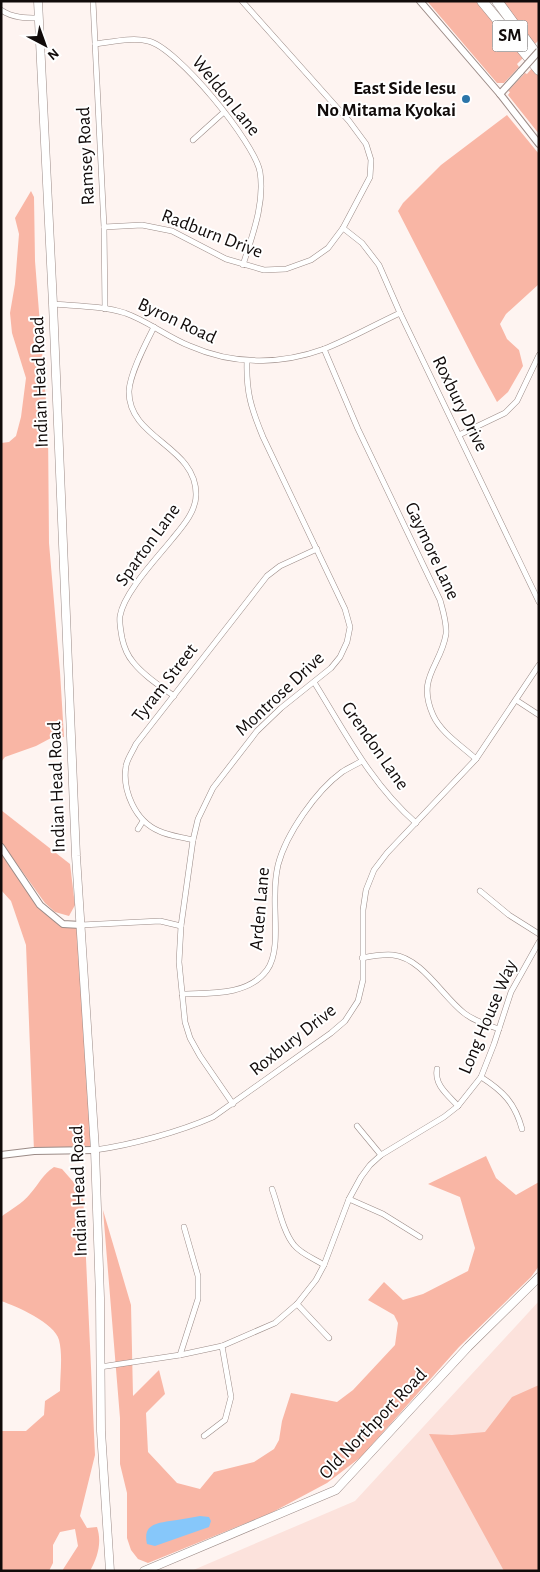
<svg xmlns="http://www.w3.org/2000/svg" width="540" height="1572" font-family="'Alegreya Sans',sans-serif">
<rect width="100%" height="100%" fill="#fef4f1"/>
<polygon fill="#fce2dc" points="539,1301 539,1571 191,1571 355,1501"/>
<g fill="#f9b6a5">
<polygon points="427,1 478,1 507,37 506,39 524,57 517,64 519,67 504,83 497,83"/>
<polygon points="501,1 539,1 539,40 534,45"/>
<polygon points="533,67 539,74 539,134 508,95 510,92 508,91 525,73 527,74"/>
<polygon points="507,115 539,154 539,284 506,314 500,324 507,339 519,350 523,366 508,392 497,402 477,365 398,211 403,203 441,165"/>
<polygon points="31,191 34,197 35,261 48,427 49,543 60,672 64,737 51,738 36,746 5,757 1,762 1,443 9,442 16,436 21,417 26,378 12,333 10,313 15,284 19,234 15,218"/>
<polygon points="1,810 70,864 75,905 69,916 55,912 45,903 1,842"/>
<polygon points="1,847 40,905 63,924 81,925 95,1150 34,1151 26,945 11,901 1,890"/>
<polygon points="486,1156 496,1178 516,1195 539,1182 539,1266 531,1277 459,1347 361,1457 327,1483 271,1513 148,1563 138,1559 131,1550 127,1538 127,1493 120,1464 120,1418 103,1210 131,1305 133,1396 159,1370 165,1394 146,1413 148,1452 177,1483 200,1489 214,1472 254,1462 274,1449 279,1440 282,1421 291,1393 337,1402 353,1390 395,1345 398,1323 394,1315 368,1300 384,1282 403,1300 423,1294 468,1271 475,1248 460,1197 428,1184"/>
<path d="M54 1167 62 1169 83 1193 95 1455 80 1516 87 1528 97 1527C102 1542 98 1557 90 1571H62L78 1546 75 1529 60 1532 53 1545V1563L49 1571H1V1431H26L44 1415 45 1401 60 1391C60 1374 63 1356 59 1340 55 1323 16 1306 1 1301V1217C10 1210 23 1203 30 1194 39 1184 42 1175 54 1167Z"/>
<polygon points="539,1385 539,1571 504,1571 429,1434 452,1435 485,1432 512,1397"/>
</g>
<path fill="#86c7fa" d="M200 1516 209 1517 211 1521 209 1527 155 1546 147 1544C142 1522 160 1523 177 1520 185 1519 193 1517 200 1516Z"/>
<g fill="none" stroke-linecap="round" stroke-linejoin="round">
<g stroke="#9b8b87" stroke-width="6">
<g id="minor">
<polyline points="93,1 104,227 105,309"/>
<path d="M1 10C13 18 25 18 39 18"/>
<path d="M95 44C112 42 132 37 148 41 177 47 255 143 260 172 265 204 252 236 243 265"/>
<polyline points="193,140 224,112"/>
<polyline points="104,227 142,225 172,231 226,259 264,270 286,269 311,260 328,248 343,228 370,177 371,160 366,144 349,121 242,1"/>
<polyline points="343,228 362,243 379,265 400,313 539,602"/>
<path d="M53 304C77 306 103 306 125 313 148 321 167 337 190 346 233 365 280 365 324 349 350 339 374 325 400 313"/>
<path d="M154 327C146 343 130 373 129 391 128 439 197 446 196 495 196 511 183 526 173 538 158 557 124 592 120 616 119 623 121 631 122 638 124 647 127 655 133 662 144 676 160 686 174 696"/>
<path d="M324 349 358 429 440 600C443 611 447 623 446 634 441 666 416 677 433 715 441 733 462 746 476 759"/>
<polyline points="459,435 505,413 517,401 539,355"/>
<path d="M314 682C345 732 371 784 416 823"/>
<polyline points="516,700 539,715"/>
<polyline points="138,829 143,821"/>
<path d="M193 840C182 837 169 836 159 831 135 821 122 790 126 766 127 759 133 751 136 744L267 576 280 566 317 549"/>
<polyline points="480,891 509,915 539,934"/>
<polyline points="81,925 160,921 181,926"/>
<path d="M362 958C372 956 382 954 393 955 422 958 442 996 464 1013 474 1021 487 1025 499 1029"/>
<path d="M182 994C210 993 248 996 267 970 280 952 274 917 275 895 275 886 276 874 278 865 286 834 316 791 342 772 348 768 355 765 362 761"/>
<path d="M437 1069C434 1085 448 1095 458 1106"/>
<path d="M481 1077C503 1091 515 1103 522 1129"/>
<path d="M233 1104 200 1056 190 1038 185 1022 179 962 181 926 193 840 198 819 213 788 257 731 281 708 331 668 340 657 347 642 350 627 345 609 263 437C251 408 246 392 247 361"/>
<polyline points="357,1126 381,1155"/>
<path d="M95 1150C131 1145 179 1132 213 1117L331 1033 345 1021 358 1001 363 980V910L366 890 374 870 387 853 476 759 539 665"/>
<path d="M272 1189C278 1205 283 1232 294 1245 301 1254 315 1259 324 1265"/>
<polyline points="349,1199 383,1214 420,1237"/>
<polyline points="297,1304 329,1338"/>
<polyline points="180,1355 198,1299 198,1276 184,1227"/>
<polyline points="100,1367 180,1355 222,1346 275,1323 297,1304 316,1280 324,1265 349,1199 361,1177 370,1165 381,1155 444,1117 458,1106 481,1077 494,1044 511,992 539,942"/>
<polyline points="204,1436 225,1420 231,1397 222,1346"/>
</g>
</g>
<g stroke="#9b8b87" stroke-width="8">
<g id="tertiary">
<polyline points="420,1 500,94 539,144"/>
<polyline points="500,94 521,71"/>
<polyline points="1,847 40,905 63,924 81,925"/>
<polyline points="1,1155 34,1151 95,1150"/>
</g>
</g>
<g stroke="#9b8b87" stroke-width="9">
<g id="secondary">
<polyline points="38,1 53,304 76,856 95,1150 100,1298 101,1431 110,1571"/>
<polyline points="144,1571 336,1490 468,1347 539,1277"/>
</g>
</g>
<g stroke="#9b8b87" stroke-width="11">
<g id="motorway">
<polyline points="482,1 539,70"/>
<polyline points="497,1 539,58"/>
</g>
</g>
<use href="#minor" stroke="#fff" stroke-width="5"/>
<use href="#tertiary" stroke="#fff" stroke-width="6"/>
<use href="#secondary" stroke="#fff" stroke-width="8"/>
<use href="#motorway" stroke="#fff" stroke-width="10"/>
<g stroke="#9b8b87" stroke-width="8" stroke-linecap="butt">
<polyline id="tertiary-bridge" points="521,71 539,51"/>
</g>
<use href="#tertiary-bridge" stroke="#fff" stroke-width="6"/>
</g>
<circle fill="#2b75a9" stroke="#fff" stroke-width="2" cx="466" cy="99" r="5"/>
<g text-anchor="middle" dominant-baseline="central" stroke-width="4" stroke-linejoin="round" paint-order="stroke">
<rect fill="#fff" stroke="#585454" stroke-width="1" x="492.5" y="20.5" width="35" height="31" rx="4"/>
<g font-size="18" font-weight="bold" fill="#110b0a">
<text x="510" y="36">SM</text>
</g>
<g font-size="19" font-weight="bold" fill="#110b0a" stroke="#fff" text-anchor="end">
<text x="456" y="88">East Side Iesu<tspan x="456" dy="22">No Mitama Kyokai</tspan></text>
</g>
<g font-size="19" fill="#110b0a" stroke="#fff">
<text transform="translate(226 96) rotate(51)">Weldon Lane</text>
<text transform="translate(86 156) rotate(-93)">Ramsey Road</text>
<text transform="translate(212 234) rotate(21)">Radburn Drive</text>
<text transform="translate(177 321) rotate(25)">Byron Road</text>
<text transform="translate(40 382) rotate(-92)">Indian Head Road</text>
<text transform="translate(460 404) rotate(64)">Roxbury Drive</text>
<text transform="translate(148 545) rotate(-54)">Sparton Lane</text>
<text transform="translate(432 551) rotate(65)">Gaymore Lane</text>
<text transform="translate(165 683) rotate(-52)">Tyram Street</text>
<text transform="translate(280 694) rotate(-43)">Montrose Drive</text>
<text transform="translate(375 746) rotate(55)">Grendon Lane</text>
<text transform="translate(57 787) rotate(-92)">Indian Head Road</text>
<text transform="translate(260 909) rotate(-85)">Arden Lane</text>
<text transform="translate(488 1017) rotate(-67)">Long House Way</text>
<text transform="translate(293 1040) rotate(-38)">Roxbury Drive</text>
<text transform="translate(79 1191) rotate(-92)">Indian Head Road</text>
<text transform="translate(373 1424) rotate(-46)">Old Northport Road</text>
</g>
</g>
<rect width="540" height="1572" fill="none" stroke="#110b0a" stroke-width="5"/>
<g transform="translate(45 45) rotate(139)" stroke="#ffffff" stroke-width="4" paint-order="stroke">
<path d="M0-4L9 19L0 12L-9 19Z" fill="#110b0a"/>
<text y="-8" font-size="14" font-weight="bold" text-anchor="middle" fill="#110b0a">N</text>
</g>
</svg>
